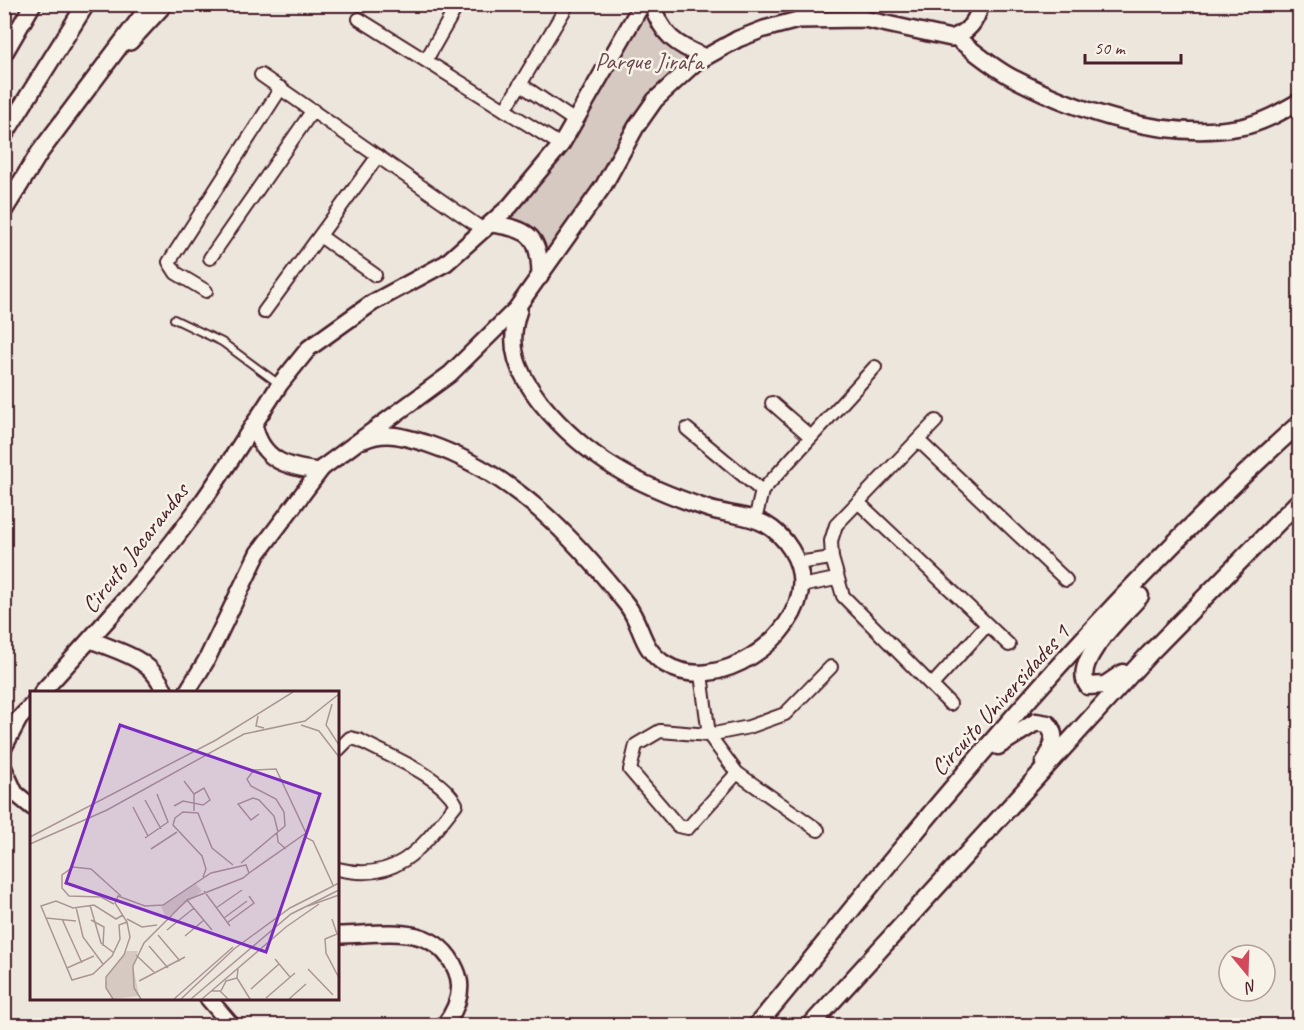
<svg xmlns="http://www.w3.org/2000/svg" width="1304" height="1030" font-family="Caveat,sans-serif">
<rect width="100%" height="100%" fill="#ece6dd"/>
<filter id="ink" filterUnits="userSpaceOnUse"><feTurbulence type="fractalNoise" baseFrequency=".0167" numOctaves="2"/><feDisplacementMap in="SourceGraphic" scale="12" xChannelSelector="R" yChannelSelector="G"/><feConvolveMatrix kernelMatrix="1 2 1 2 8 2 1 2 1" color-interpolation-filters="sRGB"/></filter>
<g filter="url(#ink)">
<polygon fill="#d5c9c2" stroke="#907476" stroke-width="1.5" points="643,5 665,31 705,57 676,79 540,277 530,237 492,224 573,126"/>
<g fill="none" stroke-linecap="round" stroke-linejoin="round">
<g stroke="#4a1f2b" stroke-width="10">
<polyline id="service" points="174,319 222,342 279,384"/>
</g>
<g stroke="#4a1f2b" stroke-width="16">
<g id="minor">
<polyline points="359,19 561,145"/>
<polyline points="426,60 458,4"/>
<polyline points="261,75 485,231"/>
<polyline points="520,84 575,121"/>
<polyline points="505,110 568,4"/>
<polyline points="320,236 375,275"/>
<polyline points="210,258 313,110"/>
<polyline points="206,291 176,273 169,262 281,88"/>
<polyline points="264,312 378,156"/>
<polyline points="772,403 811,437"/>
<polyline points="936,421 836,525 831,541 832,558 843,596 950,704"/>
<polyline points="687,429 762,491"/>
<polyline points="918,440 1066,580"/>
<polyline points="859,503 1009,645"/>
<polyline points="755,520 762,491 875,367"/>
<polyline points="797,563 832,558"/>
<polyline points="801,586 836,579"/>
<polyline points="701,674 709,735 737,773 818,830"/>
<polyline points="932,685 987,625"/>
<path d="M338 750 350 738 359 740C388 756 441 775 456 804 423 846 398 884 338 869"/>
<polyline points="737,773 688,828 678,826 630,770 636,745 660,731 709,735 749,727 785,714 831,667"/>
</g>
</g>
<g stroke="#4a1f2b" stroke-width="20">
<g id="tertiary">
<path d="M642 4 561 145 510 206 446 263 372 303 309 348 280 384 254 424C261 460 286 467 318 471L450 374 516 309 604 185 636 127 655 100 695 63 738 39 764 29 798 20 864 19 951 38C969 32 976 22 981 4"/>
<path d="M652 4C662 36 676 45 705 57"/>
<path d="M955 37C974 51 994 69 1015 79 1081 113 1166 141 1241 127 1262 123 1281 112 1300 101"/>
<polyline points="130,42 165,4"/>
<polyline points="4,54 33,4"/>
<path d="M492 224C531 229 540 237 540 277"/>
<path d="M364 440C386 430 406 437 428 444 513 473 573 536 627 605 643 626 640 648 665 664 716 696 800 638 801 583 801 560 786 536 765 524 747 514 725 515 706 508 638 485 588 460 541 403 518 373 506 347 519 310"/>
<path d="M91 640C122 653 152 658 165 692"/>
<path d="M42 692C96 633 151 573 198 508 218 480 236 452 254 424"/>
<polyline points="187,692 206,661 258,553 322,468"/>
<polyline points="4,747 19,719 32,705"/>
<polyline points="4,769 15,793 32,807"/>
<path d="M338 935C381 935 434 920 456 970 465 990 456 1010 444 1026"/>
<polyline points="208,998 232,1026"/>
</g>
</g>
<g stroke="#4a1f2b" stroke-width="21">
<g id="secondary">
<polyline points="4,135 86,4"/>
<polyline points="4,210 40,152 151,4"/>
<path d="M1123 673 1105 685 1088 686C1070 662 1124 615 1140 596"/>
<path d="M998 746 1036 722 1048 724C1058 736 1052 751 1044 763"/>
<path d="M756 1026C807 967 853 906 903 847 1024 700 1158 550 1300 423"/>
<polyline points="810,1026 1149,654 1300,500"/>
</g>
</g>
<use href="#service" stroke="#f7f3e8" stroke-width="6"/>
<use href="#minor" stroke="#f7f3e8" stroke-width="12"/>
<use href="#tertiary" stroke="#f7f3e8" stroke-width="15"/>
<use href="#secondary" stroke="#f7f3e8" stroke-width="16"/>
</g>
</g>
<g text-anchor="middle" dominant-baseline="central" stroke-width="5" stroke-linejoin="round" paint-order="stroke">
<g font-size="24" fill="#6d4a51" stroke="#f7f3e8">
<text x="649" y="61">Parque Jirafa</text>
</g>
<g font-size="24" fill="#4a1f2b" stroke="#f7f3e8">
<text transform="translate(135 548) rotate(-52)">Circuto Jacarandas</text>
<text transform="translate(1000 700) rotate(-48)">Circuito Universidades 1</text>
</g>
</g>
<g transform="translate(30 691)">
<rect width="309" height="309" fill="#ece6dd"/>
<path d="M166 193 172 200 136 227 131 215ZM96 260H108L103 275 109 305 83 308 75 294 77 284Z" fill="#d5c9c2"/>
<path fill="none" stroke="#ab9696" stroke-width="1.5" d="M302 13 296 34 309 54M228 25 226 35 234 37M271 34 289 40 309 66M154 90 164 103V120M115 109 131 138M144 115 153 110 173 114 180 109 174 97 164 103M103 116 118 145M229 123 221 129 208 113 223 107 229 109 244 125 248 141M247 142 248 151 256 158M0 146 186 49 263 1M275 146 283 150 303 194M115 147 138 131 127 103M0 153 77 119 214 43 275 30 309 3M121 158 147 141M211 172 255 135 254 121 246 108 221 95 217 88 224 79 246 78 276 142 219 182M173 186 176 178 172 165 143 134 145 127 153 121 168 122 182 157 203 174M174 200 200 235M157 209 182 239M84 213 71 206 39 205 32 197V184L43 176 61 178 91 205M60 214 71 252 84 262M278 215 309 204M46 216 53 246 73 273M186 217 212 199M93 224 86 228 64 214 43 217 26 210 11 215 42 289 63 283 82 265 90 248 89 234 97 231M16 227 46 230M194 227 217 210M32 228 52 272M97 228 112 236 127 234M302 228 307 243 295 248 296 262 309 287M61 229 74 236 73 255M197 232 224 212 219 205M137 239 164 217M128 244 150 270M155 245 174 229M119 255 138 277M106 264 125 282M245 268 260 286M37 277 64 265M208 278 207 287 220 308M278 278 303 304M109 290 155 266M221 298 249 273M182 300H190L198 308M191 300 196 290 207 287M236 307 265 282M83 308 76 297V286L94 264 100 246 97 231 85 212 88 205 115 215 133 214 181 182 216 174 219 182 213 187 157 209 114 252 103 275 104 297 111 308M144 308 203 256M151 308 204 258 260 217 309 192M161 308 261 223 309 199M172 308 256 236 289 213M259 308 276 293"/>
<path fill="#7b2cbf" fill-opacity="0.15" stroke="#7b2cbf" stroke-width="3" d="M90 34 290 103 236 261 36 192Z"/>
<rect width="309" height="309" fill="none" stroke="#4a1f2b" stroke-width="3"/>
</g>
<rect width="1304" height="1030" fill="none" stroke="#f7f3e8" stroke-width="24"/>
<rect x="12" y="12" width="1280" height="1006" fill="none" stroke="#4a1f2b" stroke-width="2" filter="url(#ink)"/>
<g transform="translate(1247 973) rotate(161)"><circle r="28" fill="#f7f3e8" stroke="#b29e9c" stroke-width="1.5"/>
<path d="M0-4.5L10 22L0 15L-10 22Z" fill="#d1495b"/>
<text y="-9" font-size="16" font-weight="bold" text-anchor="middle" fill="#4a1f2b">N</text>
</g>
<path d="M1085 54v9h96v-9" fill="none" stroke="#4a1f2b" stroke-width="3"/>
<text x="1094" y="54" font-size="18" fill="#4a1f2b" stroke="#f7f3e8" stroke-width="4.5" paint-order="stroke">50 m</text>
</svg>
